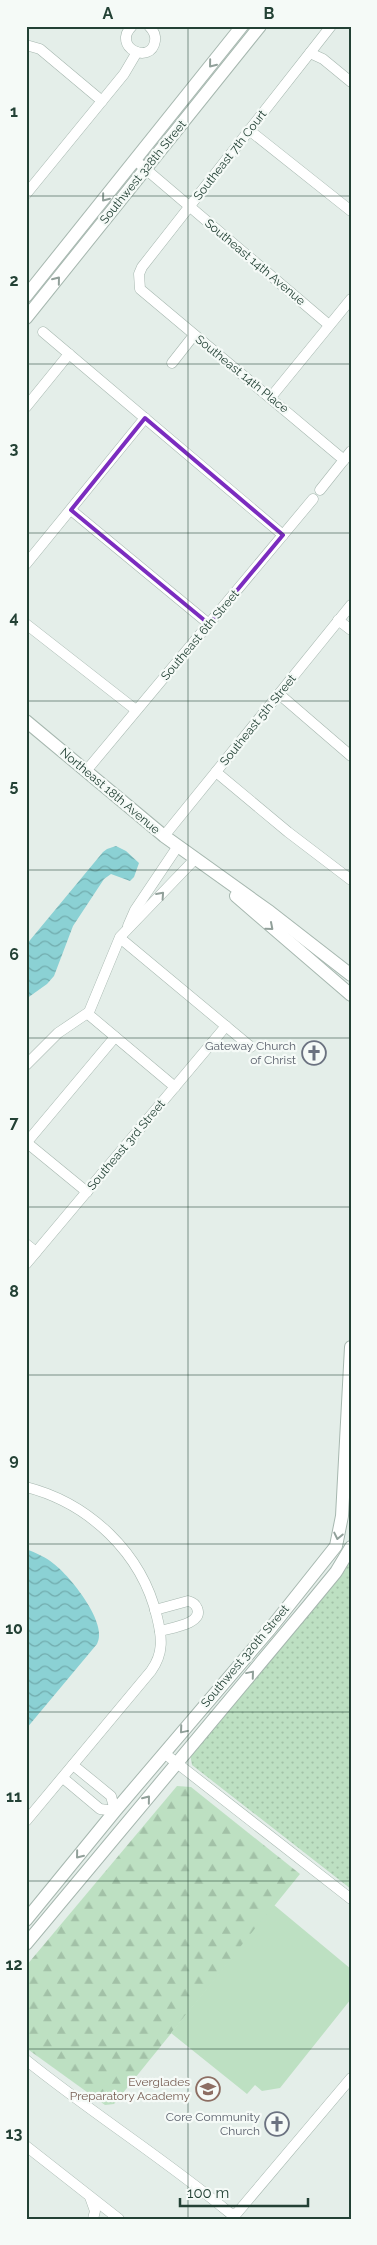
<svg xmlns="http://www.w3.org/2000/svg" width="377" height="2245" font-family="Raleway,sans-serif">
<defs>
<pattern id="grass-dots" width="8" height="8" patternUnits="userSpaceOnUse" patternTransform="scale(1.25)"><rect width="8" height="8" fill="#bde0c2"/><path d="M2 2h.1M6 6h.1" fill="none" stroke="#a2c1a7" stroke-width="1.8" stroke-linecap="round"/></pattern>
<pattern id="forest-firs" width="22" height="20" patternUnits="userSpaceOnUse" patternTransform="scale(1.25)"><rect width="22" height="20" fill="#bde0c2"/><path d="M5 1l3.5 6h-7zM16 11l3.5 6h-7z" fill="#a2c1a7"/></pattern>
<pattern id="water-waves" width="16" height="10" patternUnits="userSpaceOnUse" patternTransform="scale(1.25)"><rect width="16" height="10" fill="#8bd1d4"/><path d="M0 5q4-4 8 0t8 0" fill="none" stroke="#71abad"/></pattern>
</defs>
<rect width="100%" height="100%" fill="#e4eee9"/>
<polygon fill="url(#grass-dots)" points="351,1559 351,1889 192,1765 190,1754"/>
<polygon fill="url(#forest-firs)" points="177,1786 191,1787 300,1874 114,2104 105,2105 26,2048 26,1966"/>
<polygon fill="#bde0c2" points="274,1905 351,1969 351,1999 280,2088 262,2091 255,2085 247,2094 171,2033"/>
<g fill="url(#water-waves)">
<polygon points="116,846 126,851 139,863 134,877 130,881 111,874 104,879 73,926 54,976 47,984 26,999 26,945 103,852 107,849"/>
<path d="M26 1549C36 1553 46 1557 54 1564 70 1576 109 1624 97 1644L26 1729Z"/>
</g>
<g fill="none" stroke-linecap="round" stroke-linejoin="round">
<g stroke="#a6b7af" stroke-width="11">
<g id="minor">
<path d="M132 26C111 47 151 66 155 41 156 35 153 30 149 26"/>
<polyline points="331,26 142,267 139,274 140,289 344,460"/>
<polyline points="26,45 40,49 102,101"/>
<polyline points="310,53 323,59 351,82"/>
<polyline points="249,130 351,211"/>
<polyline points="135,160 329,325"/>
<polyline points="26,194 124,74 137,52"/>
<polyline points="43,332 283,535"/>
<polyline points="172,363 194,335"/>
<polyline points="271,397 351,299"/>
<polyline points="26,407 69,354"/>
<polyline points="320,490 351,451"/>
<polyline points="71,510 209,624"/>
<polyline points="26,564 145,418"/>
<polyline points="338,620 351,630"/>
<polyline points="26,624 136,710"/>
<polyline points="279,694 351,756"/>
<polyline points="86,771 313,499"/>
<polyline points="216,772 288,832 351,880"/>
<polyline points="164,836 351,605"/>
<polyline points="128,926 135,910 178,846"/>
<polyline points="120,938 251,1047"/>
<polyline points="88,1014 175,1087"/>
<polyline points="26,1065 58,1033 89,1012 120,937 195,859"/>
<polyline points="26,1142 87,1192"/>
<polyline points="27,1142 115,1037"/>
<polyline points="26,1244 36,1252"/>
<polyline points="26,1264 226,1026"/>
<path d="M26 1487C89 1503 142 1553 157 1617 162 1637 164 1653 151 1671L26 1821"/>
<path d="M155 1610 188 1601C192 1602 195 1603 197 1608 204 1624 170 1628 160 1631"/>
<polyline points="164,1753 351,1899"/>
<polyline points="63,1778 100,1809 115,1811 111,1796 73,1765"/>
<path d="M26 2060C93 2114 165 2159 231 2214L237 2213 351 2078"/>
<polyline points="26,2146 119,2219"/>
<polyline points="90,2197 95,2211 93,2219"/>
</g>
</g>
<g stroke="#a6b7af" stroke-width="14">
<g id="tertiary">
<polyline points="26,296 242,26"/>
<polyline points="26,318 260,26"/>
<polyline points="26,721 164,836 270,912 351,975"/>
<polyline points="236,896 351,995"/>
<polyline points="26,1920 115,1811 270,1629 336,1546 342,1516 351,1347"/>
<polyline points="26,1944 308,1606 336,1572 351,1547"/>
</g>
</g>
<use href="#minor" stroke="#fff" stroke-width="10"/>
<use href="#tertiary" stroke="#fff" stroke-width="12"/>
</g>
<defs><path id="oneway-chevron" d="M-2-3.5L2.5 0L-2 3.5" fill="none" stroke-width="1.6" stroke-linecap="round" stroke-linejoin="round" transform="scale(1.25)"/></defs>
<g stroke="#91a09a">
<use href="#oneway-chevron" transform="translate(212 64) rotate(129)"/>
<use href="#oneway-chevron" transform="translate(105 198) rotate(129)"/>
<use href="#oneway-chevron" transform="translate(57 280) rotate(-51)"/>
<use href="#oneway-chevron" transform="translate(161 895) rotate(-48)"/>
<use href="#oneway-chevron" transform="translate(270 927) rotate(41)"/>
<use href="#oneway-chevron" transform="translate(338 1536) rotate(102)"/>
<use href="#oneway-chevron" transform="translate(251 1674) rotate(-50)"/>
<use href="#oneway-chevron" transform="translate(183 1730) rotate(130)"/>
<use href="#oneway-chevron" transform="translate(147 1799) rotate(-51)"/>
<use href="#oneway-chevron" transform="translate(79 1855) rotate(129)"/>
</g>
<path fill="none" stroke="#7b2cbf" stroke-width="4" stroke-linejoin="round" d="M145 418 283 535 209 624 71 510Z"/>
<path fill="none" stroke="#234135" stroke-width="1" stroke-opacity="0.55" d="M188 26V2219M26 196H351M26 364H351M26 533H351M26 701H351M26 870H351M26 1038H351M26 1207H351M26 1375H351M26 1544H351M26 1712H351M26 1881H351M26 2049H351"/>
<defs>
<g id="church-ring" transform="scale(1.25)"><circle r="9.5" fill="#f5faf7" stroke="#6b7280" stroke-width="1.5"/><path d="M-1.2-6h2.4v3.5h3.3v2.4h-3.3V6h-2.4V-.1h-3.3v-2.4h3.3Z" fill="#6b7280"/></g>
<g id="school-ring" transform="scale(1.25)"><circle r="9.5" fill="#f5faf7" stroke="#8d6e63" stroke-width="1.5"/><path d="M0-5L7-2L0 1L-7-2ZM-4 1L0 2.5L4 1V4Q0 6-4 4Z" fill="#8d6e63"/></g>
</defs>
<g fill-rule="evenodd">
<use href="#church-ring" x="314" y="1053"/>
<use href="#school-ring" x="208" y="2089"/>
<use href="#church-ring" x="277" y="2124"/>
</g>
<g text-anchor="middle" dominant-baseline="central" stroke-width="4.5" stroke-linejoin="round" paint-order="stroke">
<g font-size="12" fill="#234135" stroke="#f5faf7">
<text transform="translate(230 155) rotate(-52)">Southeast 7th Court</text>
<text transform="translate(143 172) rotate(-51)">Southwest 328th Street</text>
<text transform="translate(255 262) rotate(40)">Southeast 14th Avenue</text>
<text transform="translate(242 374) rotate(39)">Southeast 14th Place</text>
<text transform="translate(200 635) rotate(-50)">Southeast 6th Street</text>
<text transform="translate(258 720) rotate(-51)">Southeast 5th Street</text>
<text transform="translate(110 791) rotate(40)">Northeast 18th Avenue</text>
<text transform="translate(126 1145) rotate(-50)">Southeast 3rd Street</text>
<text transform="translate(245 1656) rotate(-50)">Southwest 320th Street</text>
</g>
<g font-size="12" fill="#5b616d" stroke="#f5faf7" text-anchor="end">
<text x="296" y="1046">Gateway Church<tspan x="296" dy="14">of Christ</tspan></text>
<text x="260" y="2117">Core Community<tspan x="260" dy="14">Church</tspan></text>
</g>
<g font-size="12" fill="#785e54" stroke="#f5faf7" text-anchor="end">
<text x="190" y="2082">Everglades<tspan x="190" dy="14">Preparatory Academy</tspan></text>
</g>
</g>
<rect width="377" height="2245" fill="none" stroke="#f5faf7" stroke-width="55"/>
<path d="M180 2198v8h128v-8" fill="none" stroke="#234135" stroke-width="2.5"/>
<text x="187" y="2198" font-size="15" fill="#234135" stroke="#f5faf7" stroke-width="4" paint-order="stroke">100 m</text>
<rect x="28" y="28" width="322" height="2190" fill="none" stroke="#234135" stroke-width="2"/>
<g font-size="16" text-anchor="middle" font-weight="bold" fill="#234135">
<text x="108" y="19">A</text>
<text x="269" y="19">B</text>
<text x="14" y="117">1</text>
<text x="14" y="286">2</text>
<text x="14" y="454">3</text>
<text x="14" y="623">4</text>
<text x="14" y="791">5</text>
<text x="14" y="960">6</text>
<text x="14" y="1128">7</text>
<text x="14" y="1297">8</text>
<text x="14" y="1465">9</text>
<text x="14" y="1634">10</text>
<text x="14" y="1802">11</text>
<text x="14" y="1970">12</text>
<text x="14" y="2139">13</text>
</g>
</svg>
